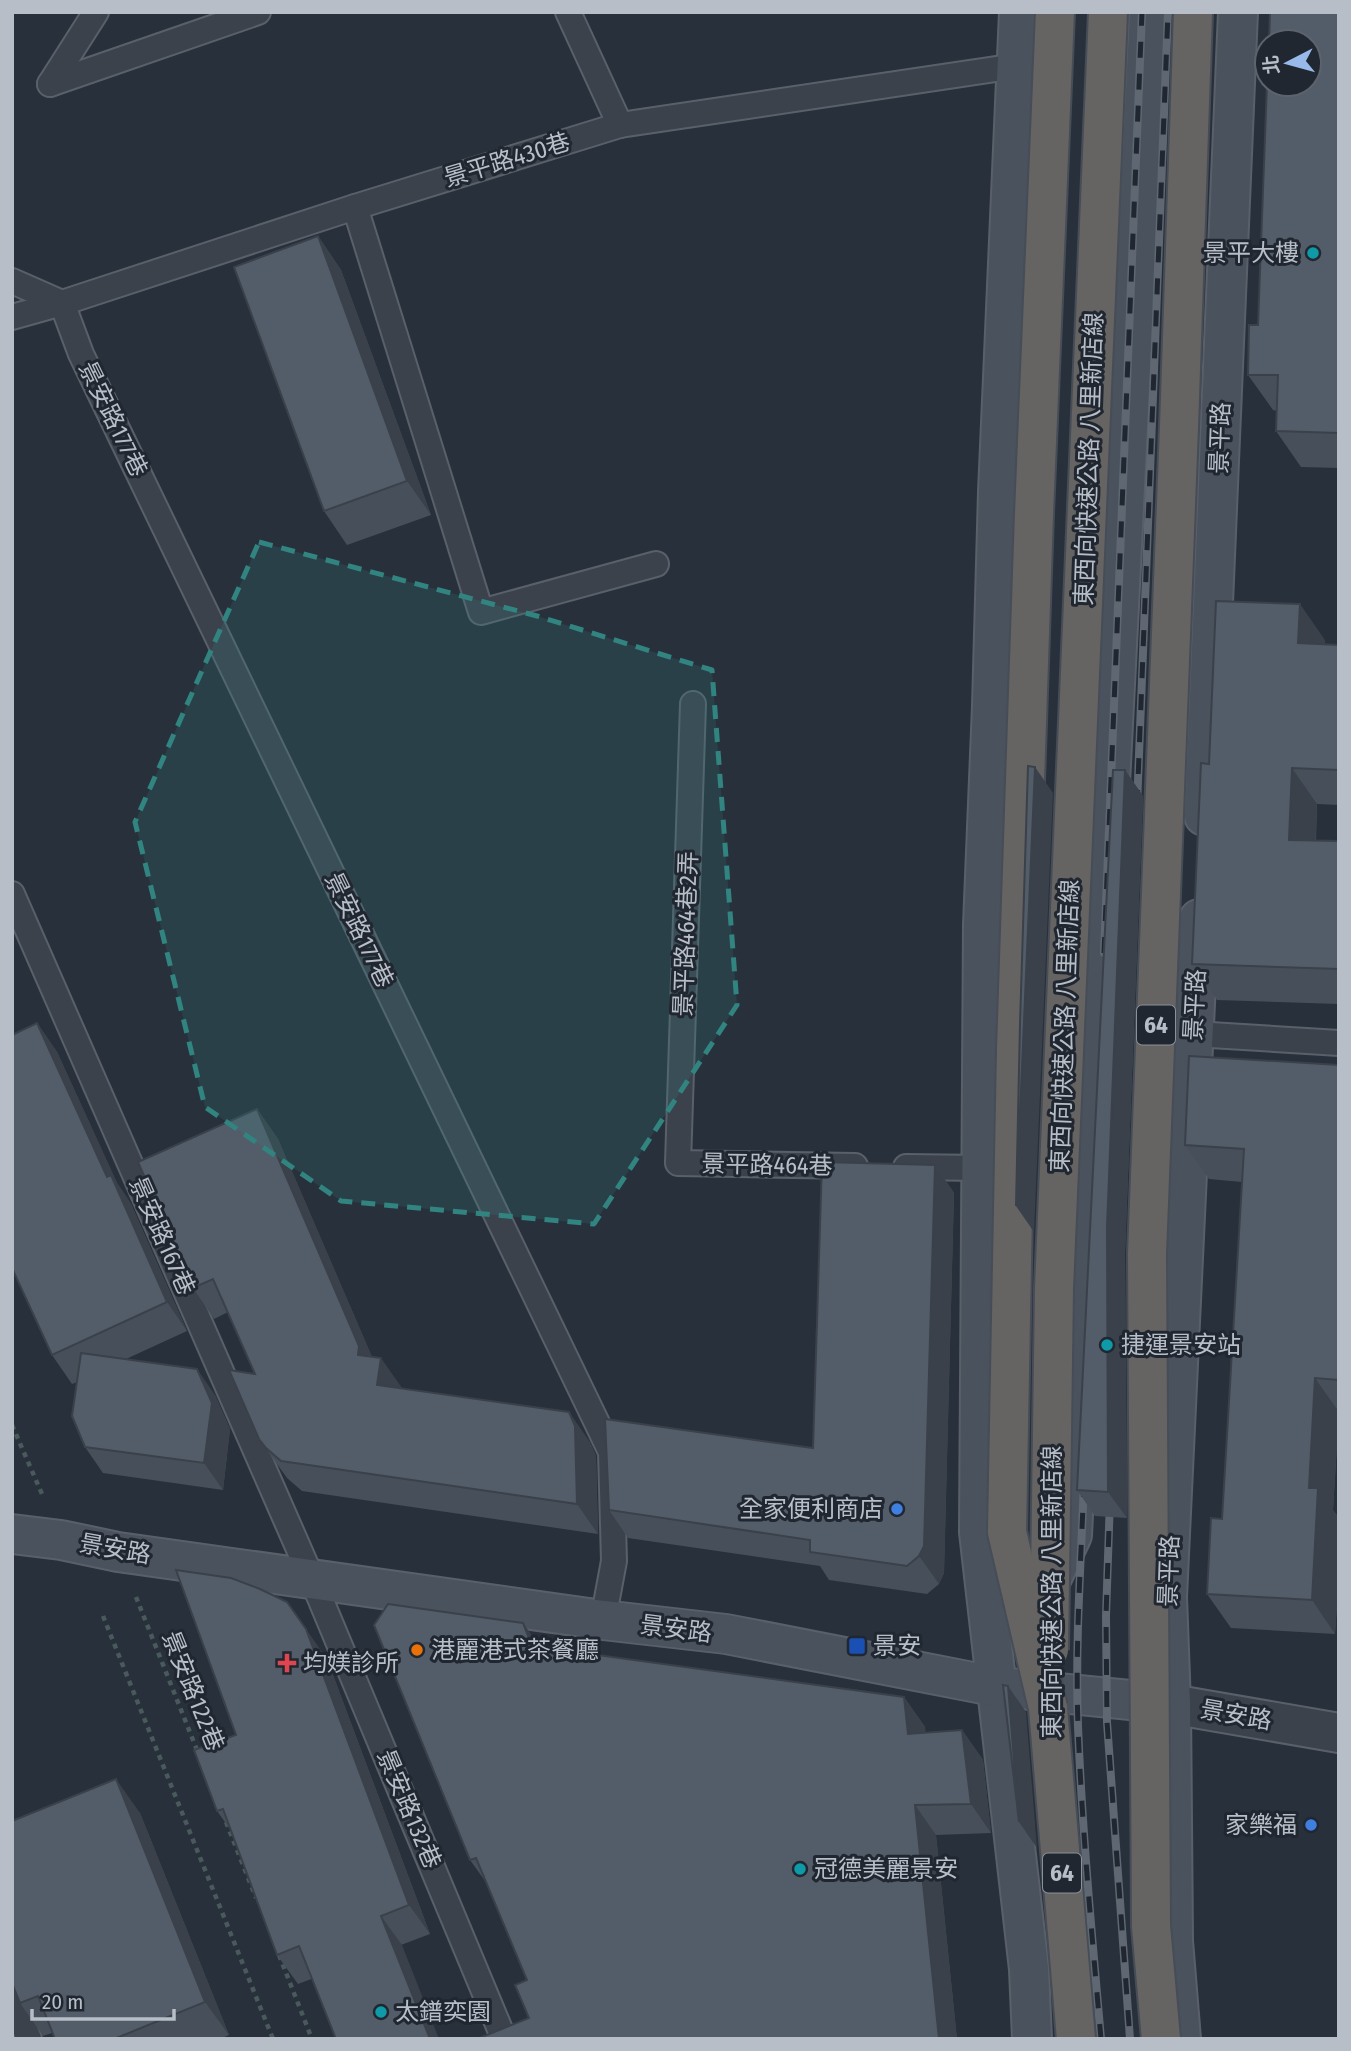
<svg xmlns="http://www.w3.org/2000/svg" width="1351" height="2051" font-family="'Fira Sans Condensed','Noto Sans TC',sans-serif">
<rect width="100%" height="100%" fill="#28303b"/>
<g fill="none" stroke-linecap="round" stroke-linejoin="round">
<g stroke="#59606a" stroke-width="28">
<g id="service">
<polyline points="568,12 620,125"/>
<polyline points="50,84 258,12"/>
<polyline points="50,84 96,12"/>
<polyline points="355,207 481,612 656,564"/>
<polyline points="12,281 62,303 81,354 611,1452 614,1561 603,1620"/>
<polyline points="12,317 62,303 355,207 620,125 1016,66"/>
<polyline points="693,704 678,1163 855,1166"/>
<polyline points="12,894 312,1579 504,2039"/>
<polyline points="1194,1034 1339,1043"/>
<polyline points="906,1167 981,1168"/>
<polyline points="12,1997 29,2039"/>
</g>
</g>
<g stroke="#59606a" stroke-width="42">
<polyline id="tertiary" points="1171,1704 1339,1733"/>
</g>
<g stroke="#59606a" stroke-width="42">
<g id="secondary">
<polyline points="1019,12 998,492 992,706 983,925 979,1532 1029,1969 1032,2039"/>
<polyline points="1204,816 1238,12"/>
<polyline points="12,1534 61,1540 118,1552 603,1620 726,1634 998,1687 1171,1704"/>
<polyline points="1047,1588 1072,1535 1149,12"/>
<polyline points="1181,2039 1173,1941 1171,1704 1167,1597 1199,919"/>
</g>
</g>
<g stroke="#464d57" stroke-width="42">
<polyline id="trunk" points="1048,1708 1076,2039"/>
</g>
<g stroke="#495a5b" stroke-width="4.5" stroke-dasharray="5 5" stroke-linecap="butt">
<polyline points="12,1425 42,1494"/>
<polyline points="136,1597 199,1755"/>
<polyline points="103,1616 273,2039"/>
<polyline points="226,1822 256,1898"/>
<polyline points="279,1955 312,2039"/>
</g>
<use href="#service" stroke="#3b424c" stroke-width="24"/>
<use href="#tertiary" stroke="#3b424c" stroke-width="38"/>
<use href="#secondary" stroke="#4a525e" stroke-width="38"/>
<use href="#trunk" stroke="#656462" stroke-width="38"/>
<g stroke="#5e6772" stroke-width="8">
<g id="rail">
<polyline points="1137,806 1168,12"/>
<polyline points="1104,953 1142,12"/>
<path d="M1084 1481C1081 1562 1075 1644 1078 1726 1082 1830 1092 1935 1101 2039"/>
<polyline points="1110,1499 1106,1616 1107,1722 1130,2039"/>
</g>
</g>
<use href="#rail" stroke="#202731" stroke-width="5" stroke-dasharray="16" stroke-linecap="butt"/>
<g stroke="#464d57" stroke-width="42" stroke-linecap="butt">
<g id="trunk-bridge">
<polyline points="1049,1650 1054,1288 1108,12"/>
<polyline points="1048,1708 1007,1532 1016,1049 1034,513 1055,12"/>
<polyline points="1161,2039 1151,1926 1147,1254 1179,427 1193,12"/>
</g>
</g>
<use href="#trunk-bridge" stroke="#656462" stroke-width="38"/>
</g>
<g fill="#47505a">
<polygon points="1339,12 1339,468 1301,467 1276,431 1277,411 1273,410 1248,375"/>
<polygon points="318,236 341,270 431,515 347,545 324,511"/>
<polygon points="1325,640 1325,644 1339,645 1339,805 1317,804 1316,841 1339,841 1339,1004 1217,1000 1192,964 1209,764"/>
<polygon points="1125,770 1143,796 1125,1253 1127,1518 1095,1516 1077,1490"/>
<polygon points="37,1023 57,1052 117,1183 131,1204 187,1331 126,1359 215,1395 230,1429 223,1490 103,1473 85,1447 77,1382 72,1384 52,1355"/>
<polygon points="1339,1065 1339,1412 1333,1510 1339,1518 1339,1575 1335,1634 1231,1628 1207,1594 1222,1519 1242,1182 1209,1179 1185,1145"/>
<polygon points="257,1109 278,1139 372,1357 402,1388 590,1442 596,1456 598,1534 302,1491 287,1478 259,1439 255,1374 228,1312 214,1319 193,1288"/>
<polygon points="935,1165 954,1193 944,1573 939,1584 927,1594 829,1580 820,1566 628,1538 609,1510 813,1448"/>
<polygon points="523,1623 539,1647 904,1697 925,1727 925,1733 962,1730 983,1760 991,1833 936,1835 957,2039 477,2039 529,2018 527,1980 488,1885 470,1860"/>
<polygon points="327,1659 430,1934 298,1984 277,1955 230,1829 217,1811 236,1735"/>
<polygon points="140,1813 229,2035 220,2039 55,2039 52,2033 43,2036 20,2003"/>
</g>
<g fill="#3a414a">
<polygon points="318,236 341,270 431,515 407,481"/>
<polygon points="1300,604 1325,640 1323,679 1298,643"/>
<polygon points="1035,767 1053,793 1034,1232 1016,1206"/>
<polygon points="1292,768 1317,804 1314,875 1289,840"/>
<polygon points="1125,770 1143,796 1125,1253 1127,1518 1108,1492 1107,1227"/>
<polygon points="37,1023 57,1052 117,1183 131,1204 187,1331 167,1302 107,1177"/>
<polygon points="257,1109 278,1139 379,1373 381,1358 402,1388 398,1415 358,1355"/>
<polygon points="935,1165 954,1193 944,1573 939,1584 919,1556"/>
<polygon points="197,1369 215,1395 230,1429 223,1490 204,1463"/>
<polygon points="1315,1378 1339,1412 1333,1510 1339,1518 1339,1575 1335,1634 1312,1600 1309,1488"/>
<polygon points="569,1412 590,1442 596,1456 598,1534 577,1504"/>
<polygon points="523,1623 544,1653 532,1646"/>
<polygon points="306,1629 327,1659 430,1934 409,1905"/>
<polygon points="1008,1686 1026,1712 1037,1848 1019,1822"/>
<polygon points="904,1697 925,1727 929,1763 908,1734"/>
<polygon points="962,1730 983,1760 991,1833 971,1804"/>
<polygon points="116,1779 140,1813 229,2035 205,2002"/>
<polygon points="915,1805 936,1835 957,2039 939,2039"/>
<polygon points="381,1916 402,1945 439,2039 430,2039"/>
</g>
<g fill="#535d69" stroke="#3a414a" stroke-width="2">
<polygon points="1270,12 1339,12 1339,433 1276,431 1278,375 1248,375 1249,325 1258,325 1267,83 1267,84 1309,84 1309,42 1269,42"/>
<polygon points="318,236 407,481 324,511 234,267"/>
<polygon points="1216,601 1300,604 1298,643 1339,645 1339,770 1292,768 1289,840 1339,841 1339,969 1192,964 1201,763 1209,764"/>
<polygon points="1028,766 1035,767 1016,1206 1020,1024"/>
<polygon points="1113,770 1125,770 1107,1227 1108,1492 1077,1490"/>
<polygon points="37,1023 107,1177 111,1175 167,1302 52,1355 12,1268 12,1035"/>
<polygon points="1189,1056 1339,1065 1339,1380 1315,1378 1309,1488 1318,1488 1312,1600 1207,1594 1211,1518 1222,1519 1244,1149 1185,1145"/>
<polygon points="257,1109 359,1346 358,1355 381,1358 377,1385 569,1412 575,1426 577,1504 281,1461 266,1448 259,1439 229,1370 255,1374 213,1279 193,1288 138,1162"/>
<polygon points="822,1162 935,1165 924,1546 919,1556 907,1566 810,1552 810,1540 609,1510 605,1419 813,1448"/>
<polygon points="81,1353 197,1369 212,1403 204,1463 85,1447 72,1416"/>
<polygon points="176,1570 231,1578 260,1589 287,1602 306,1629 409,1905 381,1916 430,2039 336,2039 299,1946 277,1955 223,1809 217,1811 194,1750 236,1735"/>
<polygon points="388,1604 523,1623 532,1646 904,1697 908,1734 962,1730 971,1804 915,1805 939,2039 477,2039 529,2018 515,1985 527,1980 476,1858 470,1860 374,1625"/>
<polygon points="1003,1685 1008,1686 1019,1822"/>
<polygon points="116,1779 205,2002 114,2039 55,2039 38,1996 20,2003 12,1983 12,1821"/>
</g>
<path fill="#318480" fill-opacity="0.2" stroke="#318480" stroke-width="5" stroke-dasharray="14 9" stroke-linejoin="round" d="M259 542 537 616 712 670 737 1005 594 1224 341 1201 205 1107 135 822Z"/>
<g fill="#0f9aa8" stroke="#202731" stroke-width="2.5">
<circle cx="1313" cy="253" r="7"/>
<circle cx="1107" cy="1345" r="7"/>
<circle cx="800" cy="1869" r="7"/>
<circle cx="381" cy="2012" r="7"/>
</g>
<g fill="#3f7fe0" stroke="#202731" stroke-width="2.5">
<circle cx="897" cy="1509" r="7"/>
<circle cx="1311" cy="1825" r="7"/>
</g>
<rect fill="#1a4fb4" stroke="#202731" stroke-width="2.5" x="848" y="1637" width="18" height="18" rx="3.5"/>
<circle fill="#e8710a" stroke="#202731" stroke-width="2.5" cx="417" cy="1650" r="7"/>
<path fill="#e0444e" stroke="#202731" stroke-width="2.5" d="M283.5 1652.5h7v7h7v7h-7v7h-7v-7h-7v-7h7z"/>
<g text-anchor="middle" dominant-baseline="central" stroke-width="6" stroke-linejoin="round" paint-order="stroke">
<g fill="#202731" stroke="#8a919a" stroke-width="2">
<rect x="1137" y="1005.5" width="38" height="39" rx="5"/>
<rect x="1043" y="1853.5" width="38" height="39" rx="5"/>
</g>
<g font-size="23" font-weight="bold" fill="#b7bec7">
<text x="1156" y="1025">64</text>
<text x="1062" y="1873">64</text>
</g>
<g font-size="24" fill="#b7bec7" stroke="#202731">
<text transform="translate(507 160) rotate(-17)">景平路430巷</text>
<text transform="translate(113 419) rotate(64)">景安路177巷</text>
<text transform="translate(1220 438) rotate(-88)">景平路</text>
<text transform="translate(1089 459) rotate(-88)">東西向快速公路 八里新店線</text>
<text transform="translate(359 930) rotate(64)">景安路177巷</text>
<text transform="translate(686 934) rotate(-88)">景平路464巷2弄</text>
<text transform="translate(1195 1005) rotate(-87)">景平路</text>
<text transform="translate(1065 1026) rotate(-88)">東西向快速公路 八里新店線</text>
<text transform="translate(767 1165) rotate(1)">景平路464巷</text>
<text transform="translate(162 1236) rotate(66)">景安路167巷</text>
<text transform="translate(115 1549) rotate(10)">景安路</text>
<text transform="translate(1169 1571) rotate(-88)">景平路</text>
<text transform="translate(1052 1592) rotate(-90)">東西向快速公路 八里新店線</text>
<text transform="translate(676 1629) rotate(7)">景安路</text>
<text transform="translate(193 1691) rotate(68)">景安路122巷</text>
<text transform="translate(1236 1715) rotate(10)">景安路</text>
<text transform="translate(409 1809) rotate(67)">景安路132巷</text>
</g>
<g font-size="24" fill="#b7bec7" stroke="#202731" text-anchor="start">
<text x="1299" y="253" text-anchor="end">景平大樓</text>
<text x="1121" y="1345">捷運景安站</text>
<text x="883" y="1509" text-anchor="end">全家便利商店</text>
<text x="873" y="1646">景安</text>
<text x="431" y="1650">港麗港式茶餐廳</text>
<text x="303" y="1663">均媄診所</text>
<text x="1297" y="1825" text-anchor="end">家樂福</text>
<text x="814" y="1869">冠德美麗景安</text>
<text x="395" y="2012">太鐠奕園</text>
</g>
</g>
<rect width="1351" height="2051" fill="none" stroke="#b7bec7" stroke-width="28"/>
<g transform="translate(1288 63) rotate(264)"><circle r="33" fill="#202731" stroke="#5c636d" stroke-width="2"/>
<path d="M0-5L12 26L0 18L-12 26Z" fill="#98baea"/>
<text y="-10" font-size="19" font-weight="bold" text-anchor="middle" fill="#b7bec7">北</text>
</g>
<path d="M32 2009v10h142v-10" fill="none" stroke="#b7bec7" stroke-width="3.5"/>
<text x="42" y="2009" font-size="21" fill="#b7bec7" stroke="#202731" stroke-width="5" paint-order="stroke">20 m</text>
</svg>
